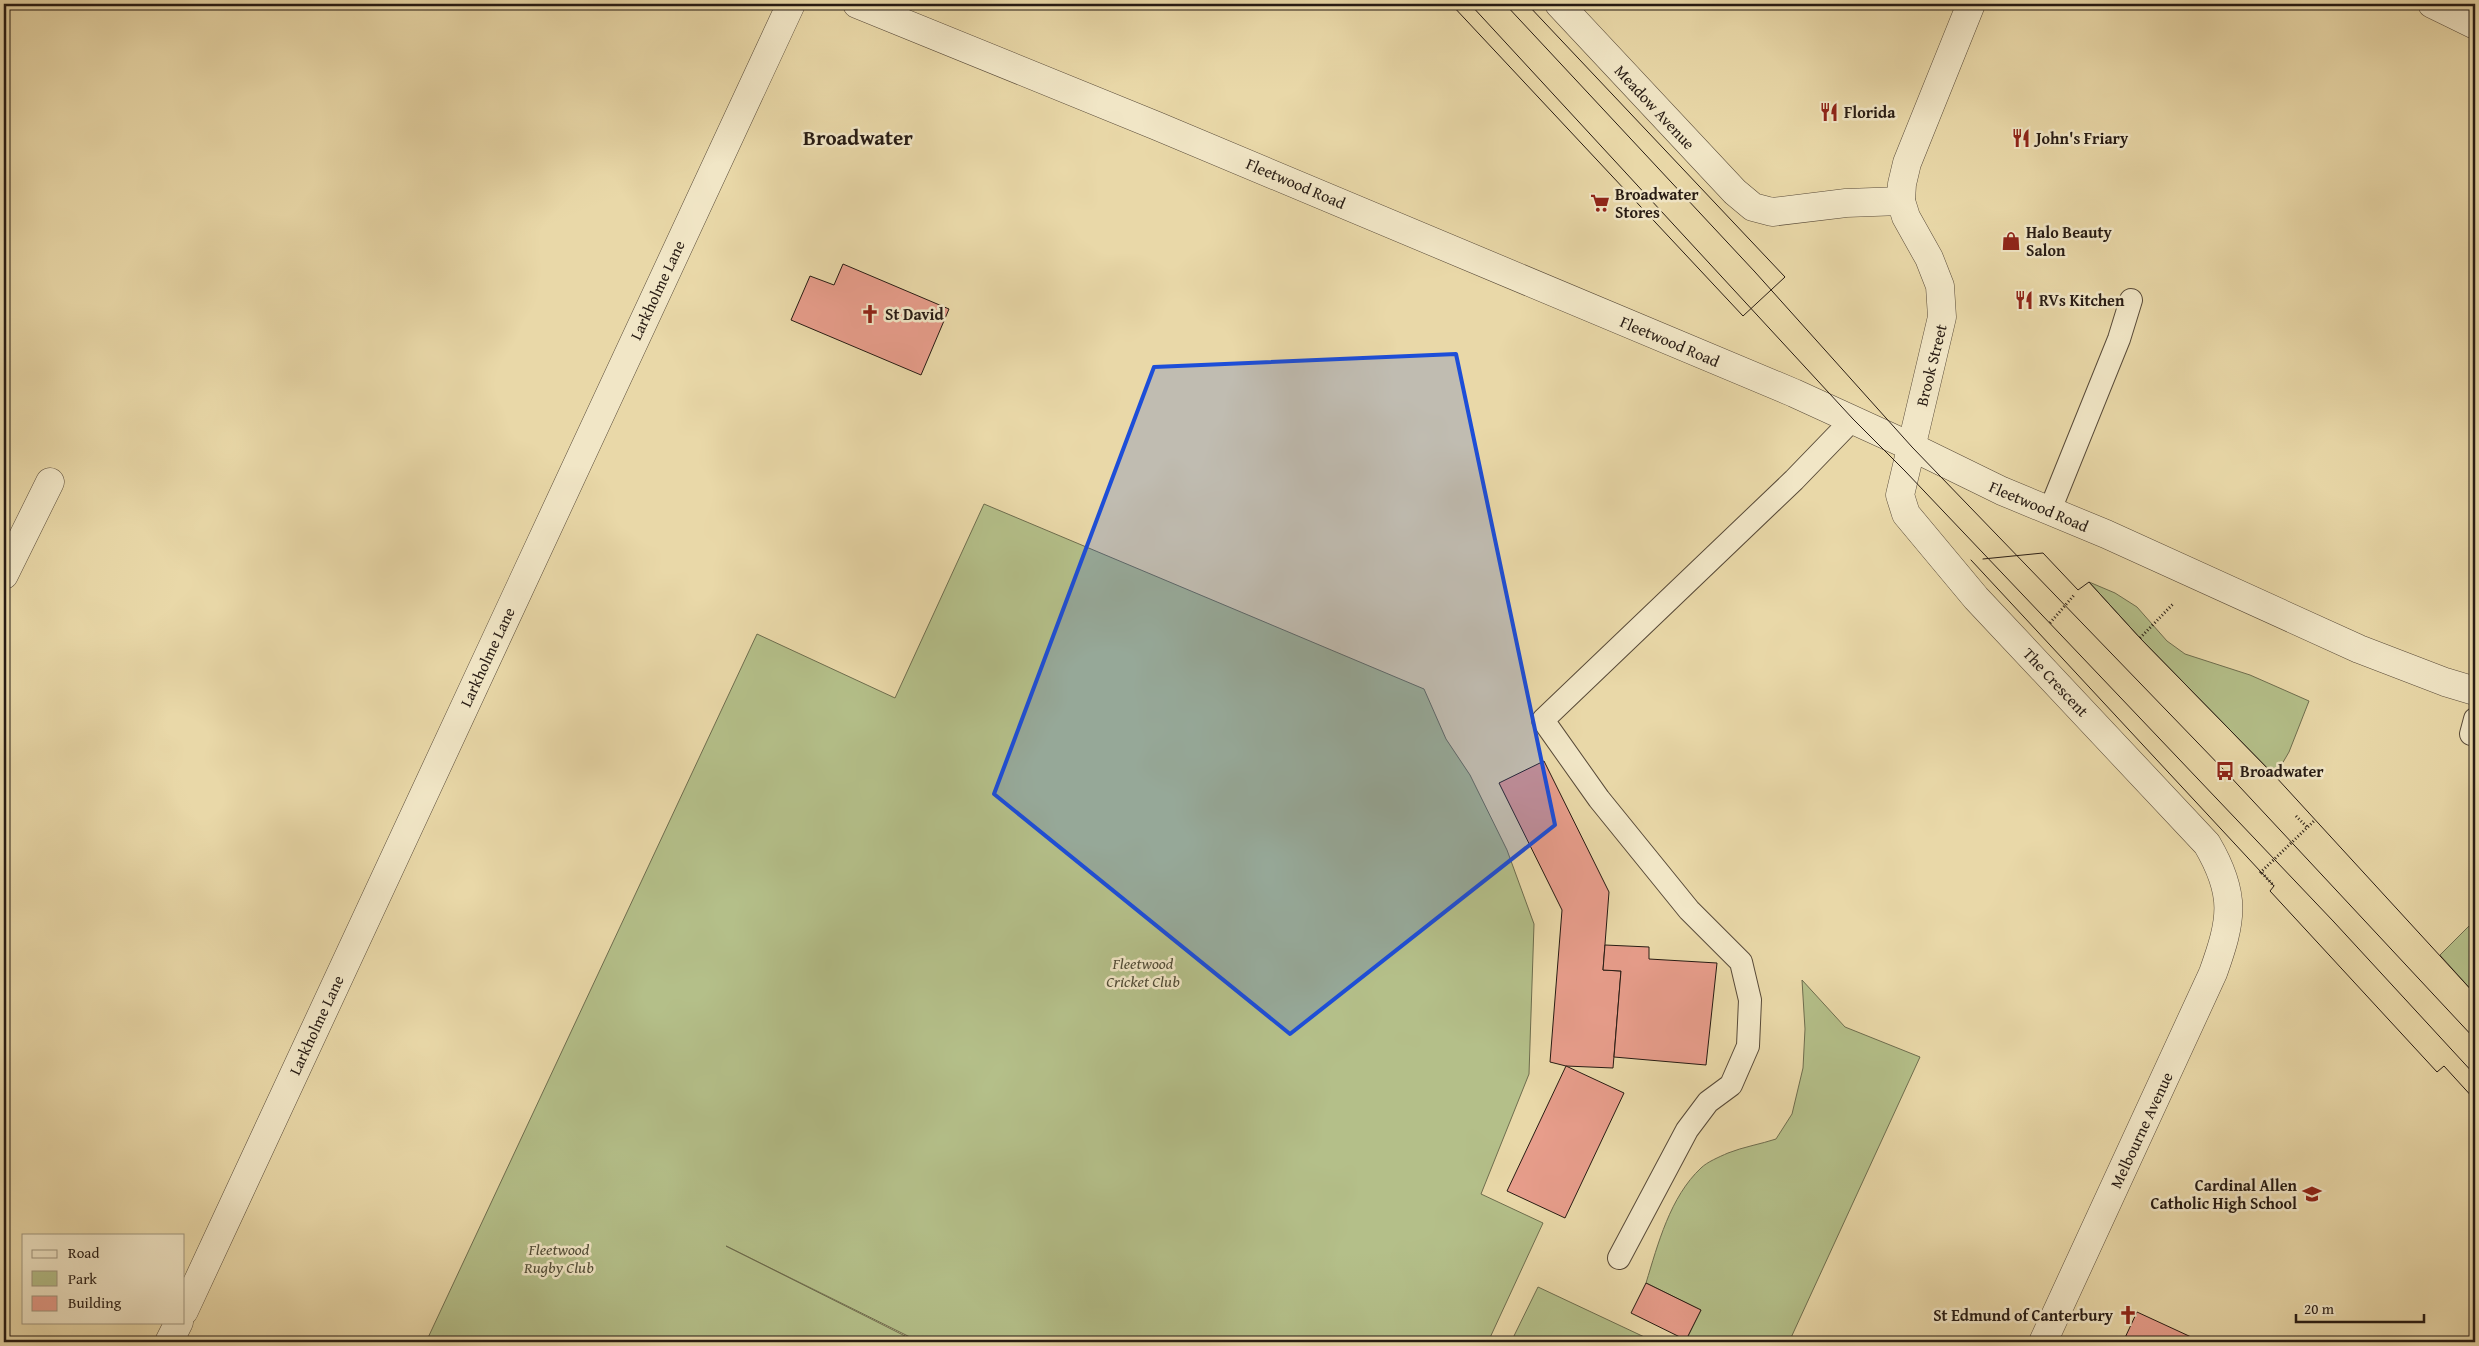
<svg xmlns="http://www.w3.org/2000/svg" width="2479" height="1346" font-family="'Gentium Book Plus',serif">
<rect width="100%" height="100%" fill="#e9d8a8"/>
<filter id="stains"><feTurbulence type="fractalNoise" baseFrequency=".004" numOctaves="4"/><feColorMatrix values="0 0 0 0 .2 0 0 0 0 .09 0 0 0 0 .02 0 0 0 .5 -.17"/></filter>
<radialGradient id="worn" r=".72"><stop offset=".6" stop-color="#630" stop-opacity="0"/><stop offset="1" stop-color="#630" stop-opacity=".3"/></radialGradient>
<g fill="#b4bf89" stroke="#6e6d4e">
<polygon points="984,504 1424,689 1446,739 1470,775 1507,850 1534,924 1529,1074 1481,1194 1543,1223 1488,1342 920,1342 726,1246 917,1342 426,1342 757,634 895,698"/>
<polygon points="2089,582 2115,593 2137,607 2167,641 2185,654 2250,675 2309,701 2289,752 2275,776 2140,638"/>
<polygon points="2475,920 2475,994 2440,955"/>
<path d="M1802 980 1845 1027 1920 1057 1789 1342H1689L1686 1340 1701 1310 1646 1283C1658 1244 1670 1197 1701 1168 1707 1162 1719 1157 1728 1153 1743 1147 1761 1144 1776 1139L1792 1114 1803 1068 1805 1029Z"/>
<polygon points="1538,1287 1655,1342 1511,1342"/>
</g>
<g fill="#e79d8b" stroke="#271b13">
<polygon points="843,264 949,309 921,375 791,320 810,276 834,285"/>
<polygon points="1544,761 1609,892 1603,970 1621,971 1613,1068 1566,1066 1550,1062 1562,910 1499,783"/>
<polygon points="1605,945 1649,947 1649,959 1717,963 1706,1065 1614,1057 1621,971 1603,970"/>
<polygon points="1566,1066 1624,1093 1565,1218 1507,1191"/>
<polygon points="1646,1283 1701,1310 1686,1340 1631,1313"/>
<polygon points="2137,1312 2202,1342 2123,1342"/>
</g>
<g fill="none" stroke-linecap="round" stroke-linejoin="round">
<g stroke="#584a38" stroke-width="24">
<g id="service">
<polyline points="2050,510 2119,339 2131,300"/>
<polyline points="2471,734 2475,719"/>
<polyline points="1619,1258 1687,1130 1708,1102 1731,1085 1748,1046 1750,1000 1741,962 1689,910 1599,799 1543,720 1794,480 1853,419"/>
</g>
</g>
<g stroke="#584a38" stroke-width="29">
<g id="minor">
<polyline points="1559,4 1735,192 1753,207 1772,212 1846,203 1901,201"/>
<path d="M1971 4 1907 163 1902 184 1901 201 1906 217 1929 258 1940 286 1942 317 1900 495 1906 514 1976 598 2207 844C2237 895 2232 920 2213 973L2043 1342"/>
<polyline points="2432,4 2475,25"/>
<polyline points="4,575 50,482"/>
<polyline points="184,1311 791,4"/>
<polyline points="169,1342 179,1322"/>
</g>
</g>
<g stroke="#584a38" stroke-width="29">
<polyline id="tertiary" points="857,4 1157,126 1794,393 1912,447 2002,491 2106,534 2359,649 2445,682 2475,691"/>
</g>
<g stroke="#271b13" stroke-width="3" stroke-dasharray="1 2.5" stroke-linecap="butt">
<polyline points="2050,623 2075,594"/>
<polyline points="2140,638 2173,604"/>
<polyline points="2296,816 2308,828"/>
<polyline points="2260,873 2315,820"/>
<polyline points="2262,873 2274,886"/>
</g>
<use href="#service" stroke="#f1e6c6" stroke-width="22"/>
<use href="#minor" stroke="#f1e6c6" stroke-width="28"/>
<use href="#tertiary" stroke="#f1e6c6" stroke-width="28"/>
<g stroke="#271b13" stroke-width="1">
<polyline points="1451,4 1743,316 1785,277 1527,4"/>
<polyline points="1470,4 1853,419 1905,471 2334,922 2475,1075"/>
<polyline points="1505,4 1755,272 1912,447 2225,771 2475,1039"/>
<polyline points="1983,559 2043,553 2078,590 2089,582 2140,638 2275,776 2475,994"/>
<polyline points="1971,560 2274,886 2270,891 2437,1072 2444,1066 2475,1100"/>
</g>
</g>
<path fill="#1d4ed8" fill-opacity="0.2" stroke="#1d4ed8" stroke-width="4" stroke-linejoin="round" d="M1456 354 1555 825 1290 1034 994 794 1154 367Z"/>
<defs>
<g id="restaurant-bare" transform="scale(1.5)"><path d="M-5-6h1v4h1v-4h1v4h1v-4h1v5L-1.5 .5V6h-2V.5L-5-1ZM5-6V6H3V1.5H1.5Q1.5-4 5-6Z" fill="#8f2418" stroke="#f1e6c6" stroke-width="2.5" paint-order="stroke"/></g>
<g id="supermarket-bare" transform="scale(1.5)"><path d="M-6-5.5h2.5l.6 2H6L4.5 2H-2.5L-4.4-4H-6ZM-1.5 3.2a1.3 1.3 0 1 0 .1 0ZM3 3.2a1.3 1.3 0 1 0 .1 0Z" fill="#8f2418" stroke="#f1e6c6" stroke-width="2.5" paint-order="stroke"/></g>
<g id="shop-bare" transform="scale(1.5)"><path d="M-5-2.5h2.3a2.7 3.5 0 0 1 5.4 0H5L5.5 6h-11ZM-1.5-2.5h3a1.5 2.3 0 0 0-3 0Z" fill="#8f2418" stroke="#f1e6c6" stroke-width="2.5" paint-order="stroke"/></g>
<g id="church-bare" transform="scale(1.5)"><path d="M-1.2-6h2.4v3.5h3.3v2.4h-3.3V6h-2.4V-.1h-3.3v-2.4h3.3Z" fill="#8f2418" stroke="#f1e6c6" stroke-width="2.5" paint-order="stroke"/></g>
<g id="bus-bare" transform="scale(1.5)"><path d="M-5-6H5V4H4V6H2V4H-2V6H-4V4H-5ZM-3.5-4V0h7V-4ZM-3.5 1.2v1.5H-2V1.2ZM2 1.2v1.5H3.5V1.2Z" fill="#8f2418" stroke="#f1e6c6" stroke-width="2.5" paint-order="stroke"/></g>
<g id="school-bare" transform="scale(1.5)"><path d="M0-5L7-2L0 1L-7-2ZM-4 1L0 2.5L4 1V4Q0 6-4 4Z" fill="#8f2418" stroke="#f1e6c6" stroke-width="2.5" paint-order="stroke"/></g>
</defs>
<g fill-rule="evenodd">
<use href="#restaurant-bare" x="1829" y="112"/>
<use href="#restaurant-bare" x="2021" y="138"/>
<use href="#supermarket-bare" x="1600" y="203"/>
<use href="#shop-bare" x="2011" y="241"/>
<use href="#restaurant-bare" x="2024" y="300"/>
<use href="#church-bare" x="870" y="314"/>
<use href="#bus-bare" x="2225" y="771"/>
<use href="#school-bare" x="2312" y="1194"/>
<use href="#church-bare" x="2128" y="1315"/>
</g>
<g text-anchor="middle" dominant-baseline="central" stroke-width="5" stroke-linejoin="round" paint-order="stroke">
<g font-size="16" fill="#271b13" stroke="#f1e6c6">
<text transform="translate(1655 107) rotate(47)">Meadow Avenue</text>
<text transform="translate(1296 183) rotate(23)">Fleetwood Road</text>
<text transform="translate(657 290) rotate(-65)">Larkholme Lane</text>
<text transform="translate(1670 341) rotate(23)">Fleetwood Road</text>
<text transform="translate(1931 365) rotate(-76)">Brook Street</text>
<text transform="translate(2039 506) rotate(23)">Fleetwood Road</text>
<text transform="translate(487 657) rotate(-65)">Larkholme Lane</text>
<text transform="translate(2056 682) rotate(47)">The Crescent</text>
<text transform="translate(316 1025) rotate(-65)">Larkholme Lane</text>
<text transform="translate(2141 1130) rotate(-65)">Melbourne Avenue</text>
</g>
<g font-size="16" font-weight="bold" fill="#271b13" stroke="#f1e6c6" text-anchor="start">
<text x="1844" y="112">Florida</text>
<text x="2036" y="138">John's Friary</text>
<text x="1615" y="194">Broadwater<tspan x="1615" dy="18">Stores</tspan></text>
<text x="2026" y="232">Halo Beauty<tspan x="2026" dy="18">Salon</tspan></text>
<text x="2039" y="300">RVs Kitchen</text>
<text x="885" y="314">St David</text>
<text x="2240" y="771">Broadwater</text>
<text x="2297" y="1185" text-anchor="end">Cardinal Allen<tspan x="2297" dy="18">Catholic High School</tspan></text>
<text x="2113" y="1315" text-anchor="end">St Edmund of Canterbury</text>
</g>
<g font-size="16" font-style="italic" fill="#514c36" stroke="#f1e6c6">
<text x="1143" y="963">Fleetwood<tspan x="1143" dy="18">Cricket Club</tspan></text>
<text x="559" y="1249">Fleetwood<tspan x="559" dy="18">Rugby Club</tspan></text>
</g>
<g font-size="21" font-weight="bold" fill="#271b13" stroke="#f1e6c6">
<text x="858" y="137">Broadwater</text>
</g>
</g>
<rect width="2479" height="1346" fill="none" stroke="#e9d8a8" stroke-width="20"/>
<rect x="5" y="5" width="2469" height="1336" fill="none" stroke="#271b13" stroke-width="2.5"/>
<rect x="10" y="10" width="2459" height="1326" fill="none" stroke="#271b13"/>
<rect x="22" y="1234" width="162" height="90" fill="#f1e6c6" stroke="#a0957e"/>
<rect x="32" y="1250" width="25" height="8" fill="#f1e6c6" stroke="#a0957e"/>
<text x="68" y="1258" font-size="15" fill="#271b13">Road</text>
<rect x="32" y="1271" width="25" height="15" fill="#b4bf89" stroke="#a0957e"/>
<text x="68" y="1284" font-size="15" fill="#271b13">Park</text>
<rect x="32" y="1296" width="25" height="15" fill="#e79d8b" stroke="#a0957e"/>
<text x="68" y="1308" font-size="15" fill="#271b13">Building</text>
<path d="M2296 1314v8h128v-8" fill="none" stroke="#271b13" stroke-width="2.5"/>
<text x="2304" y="1314" font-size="15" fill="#271b13" stroke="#f1e6c6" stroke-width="4" paint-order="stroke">20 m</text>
<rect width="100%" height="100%" filter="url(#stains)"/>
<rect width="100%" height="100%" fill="url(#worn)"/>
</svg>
